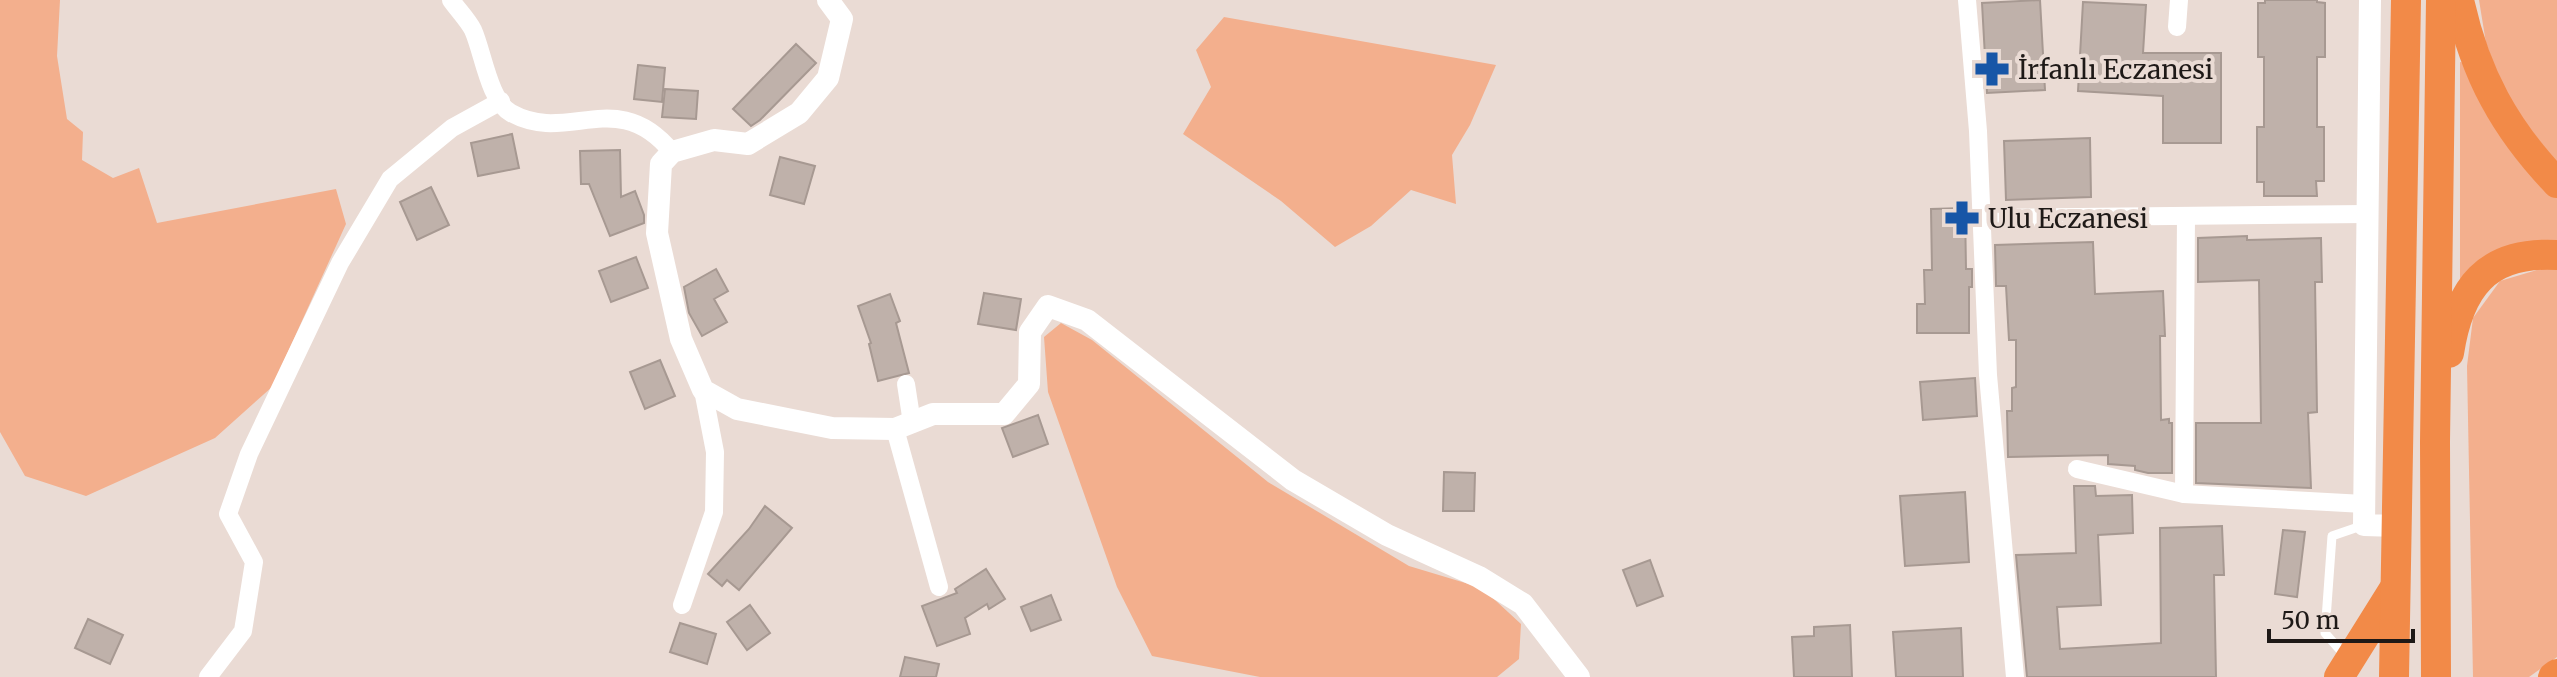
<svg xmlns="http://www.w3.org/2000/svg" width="2557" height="677" font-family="Merriweather,serif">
<rect width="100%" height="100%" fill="#eadbd4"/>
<g fill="#f3af8d">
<polygon points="0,0 60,0 57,56 67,119 83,132 82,160 113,178 139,168 157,223 336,189 346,224 272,387 215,438 86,496 25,476 0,432"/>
<polygon points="2479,0 2557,0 2557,163 2506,98 2486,43"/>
<polygon points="1224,17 1496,65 1470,125 1452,155 1456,204 1411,190 1371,226 1335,247 1281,201 1183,134 1211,87 1196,50"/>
<polygon points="2460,62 2466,63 2557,196 2557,245 2460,282"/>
<polygon points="2547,267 2557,269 2557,657 2529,677 2473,677 2467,366 2473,318 2500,281"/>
<polygon points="1061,323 1092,340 1268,482 1409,566 1482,588 1521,624 1519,659 1497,677 1260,677 1152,656 1117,587 1048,392 1044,337"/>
</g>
<g fill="#bfb1aa" stroke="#a79992" stroke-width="2">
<polygon points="2040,0 2045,90 1987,93 1982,3"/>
<polygon points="2265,0 2317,0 2317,2 2325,3 2325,57 2317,57 2317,127 2324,127 2324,181 2316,181 2317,196 2264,196 2264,182 2257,182 2257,127 2264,127 2264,57 2258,57 2258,3 2265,3"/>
<polygon points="2083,2 2146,5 2143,53 2221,53 2221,143 2163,143 2163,96 2078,91"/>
<polygon points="796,44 816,63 760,120 751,126 733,109"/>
<polygon points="638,65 665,68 662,102 634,99"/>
<polygon points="665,89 698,91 696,119 662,117"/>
<polygon points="512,134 519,168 478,176 471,143"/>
<polygon points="2090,138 2091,197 2006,200 2004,141"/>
<polygon points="620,150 621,197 635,191 644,215 644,223 610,236 589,184 581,184 580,151"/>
<polygon points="780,157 815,166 804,204 770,195"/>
<polygon points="431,187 449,225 417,240 400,202"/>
<polygon points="1965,208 1966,269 1972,269 1972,287 1969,287 1969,333 1917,333 1917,304 1925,304 1924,270 1932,270 1931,209"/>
<polygon points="2247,236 2247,240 2321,238 2322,282 2315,282 2317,412 2308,413 2311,488 2196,483 2196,423 2261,423 2259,280 2198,282 2198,238"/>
<polygon points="2093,242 2095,294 2163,291 2165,336 2160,336 2161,420 2169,419 2169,423 2172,423 2172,473 2148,473 2135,470 2135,466 2108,464 2108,455 2008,457 2007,411 2012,411 2012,388 2016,387 2016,340 2009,340 2006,286 1996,286 1995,245"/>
<polygon points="636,257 648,288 611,302 599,271"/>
<polygon points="716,269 728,291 714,299 727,322 702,336 689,313 684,287"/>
<polygon points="984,293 1021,299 1016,330 978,324"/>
<polygon points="890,294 900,321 896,323 909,373 878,381 869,344 871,343 858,306"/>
<polygon points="660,360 675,396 645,409 630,372"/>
<polygon points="1975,378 1977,416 1923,420 1920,382"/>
<polygon points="1038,415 1048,444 1013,457 1002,428"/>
<polygon points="1444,472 1475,473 1474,511 1443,511"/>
<polygon points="2074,486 2095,486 2096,496 2132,495 2133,533 2098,535 2101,605 2057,607 2060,649 2161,643 2160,528 2222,526 2224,575 2214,575 2216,677 2027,677 2016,555 2076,553"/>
<polygon points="1965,492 1969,562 1905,566 1900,496"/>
<polygon points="765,506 792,528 739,590 727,580 722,586 708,574 749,529"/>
<polygon points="2283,530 2305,532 2297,597 2275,594"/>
<polygon points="1650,560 1663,596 1637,606 1623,570"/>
<polygon points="986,569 1005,599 989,609 987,604 965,618 970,634 937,646 922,606 957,593 955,589"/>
<polygon points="1051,595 1061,620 1031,631 1021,607"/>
<polygon points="750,605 770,633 747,650 727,622"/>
<polygon points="88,619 123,635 110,664 75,648"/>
<polygon points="680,623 716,634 707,664 670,652"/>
<polygon points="1850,625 1852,677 1794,677 1792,637 1814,636 1814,627"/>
<polygon points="1961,628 1963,677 1896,677 1893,632"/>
<polygon points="905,657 939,664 936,677 900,677"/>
</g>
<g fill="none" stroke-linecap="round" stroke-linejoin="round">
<polyline stroke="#fff" stroke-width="9" points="2347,658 2325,633 2332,536 2364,525"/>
<g stroke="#fff" stroke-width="18">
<path d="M451 0C458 10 468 20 473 30 483 52 489 101 511 113 568 145 617 85 672 152"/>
<polyline points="1967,0 1978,131 1988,375 2015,677"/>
<polyline points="2177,27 2179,0"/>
<polyline points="2186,216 2184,494 2364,504"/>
<polyline points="1982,218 2367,214"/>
<polyline points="906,384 912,423"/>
<polyline points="895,429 939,587"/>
<polyline points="2077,469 2184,494"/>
<polyline points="682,605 714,512 715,452 703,390"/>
<polyline points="208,677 243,631 254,562 228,514 249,454 340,263 390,179 452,128 501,101"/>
</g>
<g stroke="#fff" stroke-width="22">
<polyline points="828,0 842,19 828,78 799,113 748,144 714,140 672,152 661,164 657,233 681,339 703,390 737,409 832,428 895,429 933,414 1004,414 1029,384 1030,332 1048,306 1087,320 1293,480 1387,535 1479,577 1523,604 1579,677"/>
<polyline points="2370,0 2364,525 2397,526"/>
</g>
<g stroke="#f28a48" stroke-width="30">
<path d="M2459 0C2475 74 2505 129 2557 183"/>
<path d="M2449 353C2459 288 2486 251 2557 255"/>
<polyline points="2339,677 2394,589"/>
<polyline points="2394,677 2406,0"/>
<polyline points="2436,677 2435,442 2441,0"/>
<polyline points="2553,677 2557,674"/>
</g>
</g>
<defs>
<g id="pharmacy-bare" transform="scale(2.76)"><path d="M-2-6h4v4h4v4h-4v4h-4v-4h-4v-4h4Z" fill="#1756a7" stroke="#eadbd4" stroke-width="2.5" paint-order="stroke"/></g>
</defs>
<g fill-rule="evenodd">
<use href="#pharmacy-bare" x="1992" y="69"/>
<use href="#pharmacy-bare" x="1962" y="218"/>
</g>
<g text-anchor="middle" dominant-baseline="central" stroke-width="8" stroke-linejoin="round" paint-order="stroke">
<g font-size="26" fill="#1e1917" stroke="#eadbd4" text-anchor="start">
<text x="2018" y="69">İrfanlı Eczanesi</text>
<text x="1988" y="218">Ulu Eczanesi</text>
</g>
</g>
<path d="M2269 629v12h144v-12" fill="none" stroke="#1e1917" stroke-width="4"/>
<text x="2281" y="629" font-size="24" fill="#1e1917" stroke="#eadbd4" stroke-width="6" paint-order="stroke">50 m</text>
</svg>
